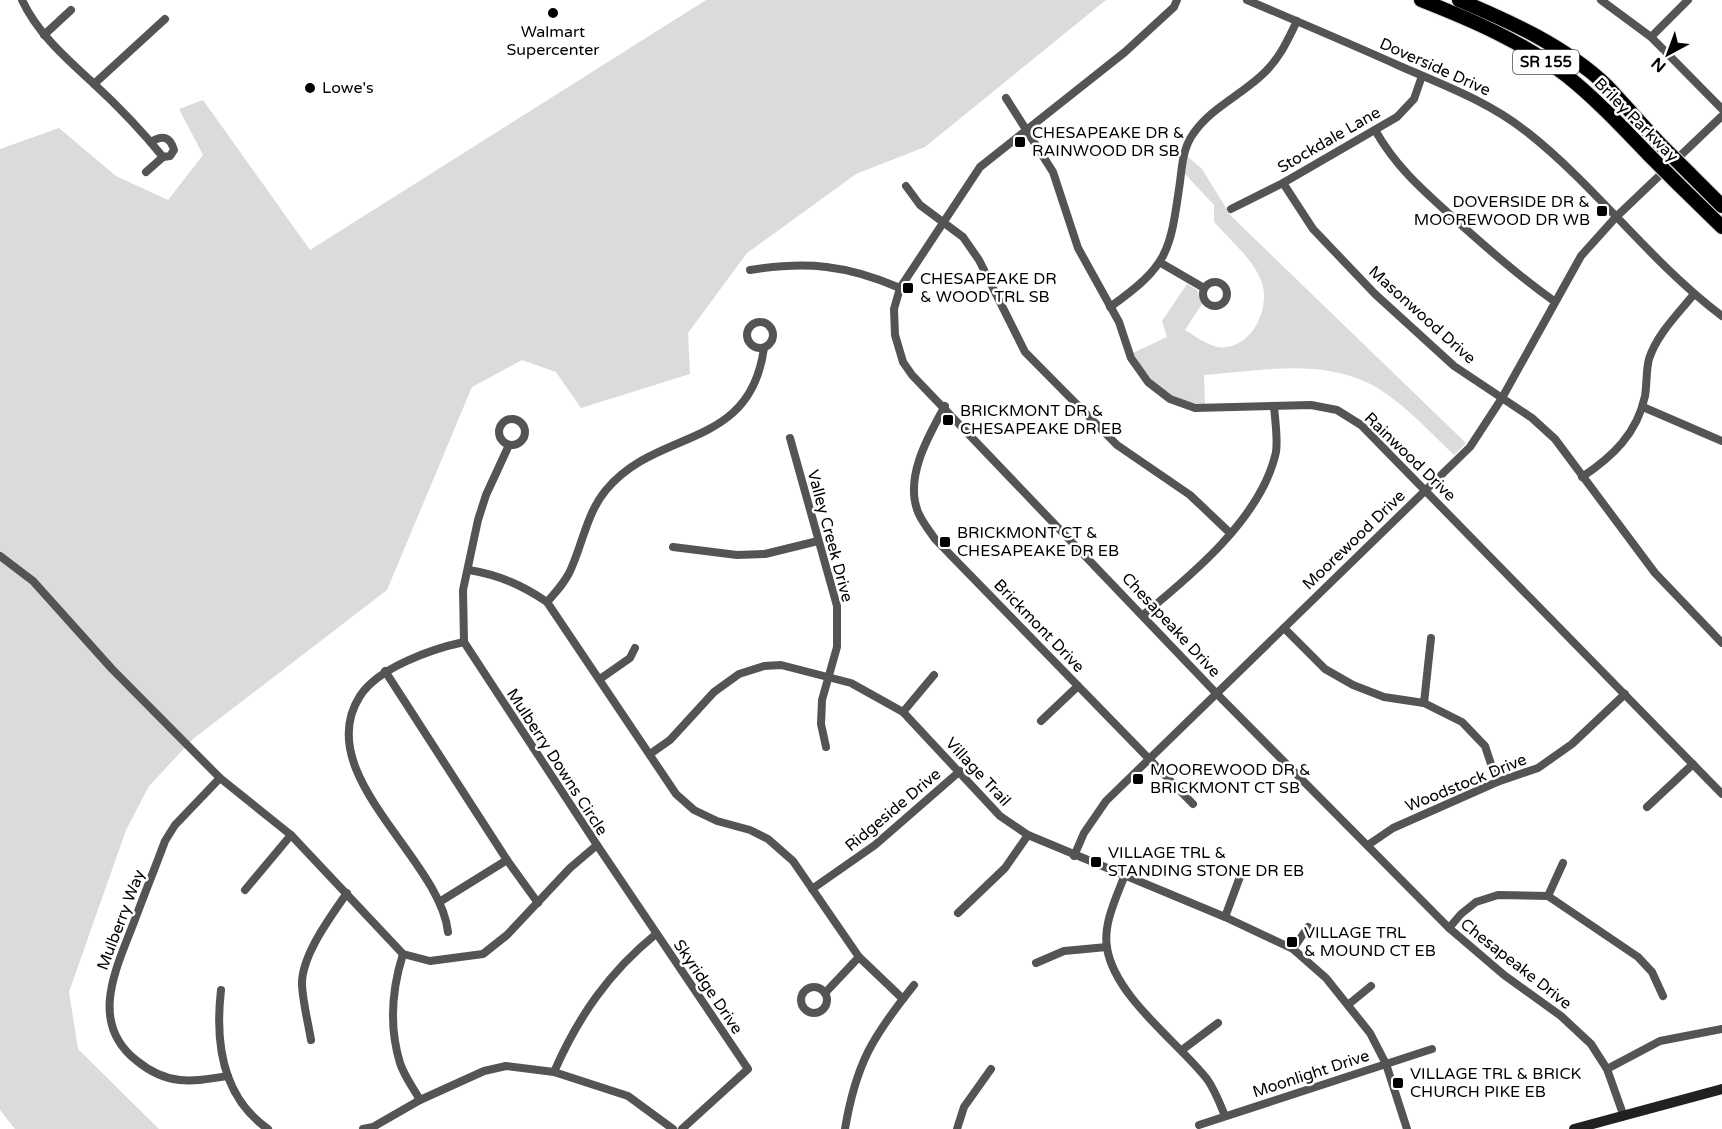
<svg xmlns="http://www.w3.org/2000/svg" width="1722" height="1129" font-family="'Varela Round',sans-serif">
<rect width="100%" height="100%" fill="#fff"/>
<g fill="#dbdbdb">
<polygon points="706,0 1106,0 925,147 856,174 747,253 688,333 690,374 581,408 556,372 522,360 472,387 387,590 193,739 149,786 126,830 69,992 78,1049 159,1129 15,1129 0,1110 0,149 59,128 116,176 168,200 203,155 179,109 203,100 310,250"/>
<path d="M1187 156 1202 169 1231 216 1466 443 1454 455C1431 433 1396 395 1366 382 1316 359 1257 371 1204 375L1205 404C1172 408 1147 378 1133 353L1167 337 1162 321 1187 284 1197 290 1202 304 1185 330C1197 337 1212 350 1227 347 1255 343 1271 305 1261 280 1252 258 1230 240 1214 222V205L1184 173Z"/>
</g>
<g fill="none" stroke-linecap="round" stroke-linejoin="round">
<g stroke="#dbdbdb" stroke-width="16">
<g id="highway">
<path d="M1421 0C1472 20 1523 42 1567 76 1597 100 1623 128 1649 155"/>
<path d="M1459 0C1511 22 1565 46 1607 86 1625 105 1642 125 1660 144"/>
<polyline points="1689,173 1722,206"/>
<polyline points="1678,184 1722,227"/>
</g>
</g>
<g stroke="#545454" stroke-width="8">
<path d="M22 0C38 34 66 58 93 83 118 106 142 131 163 157L146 172"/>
<polyline points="1177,0 1174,7 1125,52 980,167 900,288 894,309 895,335 903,362 912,375 1216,693 1449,928 1504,975 1561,1016 1591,1044 1607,1069 1623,1114"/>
<path d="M1247 0C1299 22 1351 44 1402 67 1446 86 1489 102 1527 132 1597 187 1650 262 1722 316"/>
<polyline points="1601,0 1651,37 1722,109"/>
<polyline points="44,35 71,10"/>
<polyline points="1651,37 1688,0"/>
<polyline points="94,84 165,19"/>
<polyline points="1006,98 1053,172 1078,248 1119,322 1131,358 1148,382 1170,399 1195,408 1311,405 1337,410 1361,425 1722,794"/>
<path d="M1375 130C1397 169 1425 192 1458 222 1489 250 1520 277 1554 301"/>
<path d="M151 142C162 135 170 136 174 150L170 156 163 157"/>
<polyline points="1283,183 1313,229 1375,294 1454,366 1532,418 1555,439 1655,573 1722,643"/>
<polyline points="906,186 920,205 963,237 979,260 1025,352 1117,445 1190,495 1230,533"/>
<polyline points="1231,209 1283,183 1397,117 1414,99 1422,76"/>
<polyline points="1161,263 1204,288"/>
<path d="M750 270C807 261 847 265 900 288"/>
<circle cx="1215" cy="294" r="12"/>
<path d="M1110 307C1169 265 1170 252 1180 182 1182 166 1183 148 1193 134 1211 107 1244 94 1266 71 1281 56 1288 39 1297 21"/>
<circle cx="760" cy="335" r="13"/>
<path d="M945 406C929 435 904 477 918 512 922 522 929 530 935 539L1193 804"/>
<polyline points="1643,407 1722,441"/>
<circle cx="512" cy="432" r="13"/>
<polyline points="790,438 837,606 837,647 822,700 821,724 826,747"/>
<path d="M1582 477C1612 457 1637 434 1645 396 1647 384 1646 370 1649 359 1657 334 1678 314 1694 294"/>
<polyline points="673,547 737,555 765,554 818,541"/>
<path d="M0 556 33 581 112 669 220 778 291 835 403 954 430 961 483 954 507 935 570 868 597 845 464 642C431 649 378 668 360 696 310 774 440 858 448 932"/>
<path d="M469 570C499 575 522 585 547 602L676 794 694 810 717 821 750 830 768 839 793 861 859 957 903 999"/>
<path d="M547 602C556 592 566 581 571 569 583 542 587 513 606 490 658 427 750 451 764 348"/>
<path d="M1143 615C1192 575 1262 517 1276 452 1278 438 1275 420 1274 406"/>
<polyline points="1284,628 1325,669 1353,685 1384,697 1424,703 1462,722 1485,746 1497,782"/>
<polyline points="464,642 463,590 478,520 486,495 509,445"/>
<polyline points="385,671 507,860"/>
<polyline points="600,679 630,658 635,648"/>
<polyline points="1424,703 1431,638"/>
<polyline points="903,712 934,675"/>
<polyline points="1041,721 1078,686"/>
<polyline points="650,754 670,740 714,692 739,674 764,666 781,665 851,683 903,712 1000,816 1028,835 1225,917 1293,949 1326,978 1370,1033 1386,1064 1407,1129"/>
<path d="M220 778 175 825 165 841C155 868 144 895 134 922 116 969 88 1023 137 1061 168 1086 191 1082 228 1076"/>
<polyline points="1647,807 1693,764"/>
<polyline points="597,845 748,1069 682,1129"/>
<polyline points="1368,845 1393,828 1497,782 1538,768 1572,744 1625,694"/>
<polyline points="1074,856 1084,833 1106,801 1470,447 1502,398 1581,256 1616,217 1722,116"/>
<path d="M1124 877C1116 898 1103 924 1107 948 1115 997 1177 1041 1207 1079 1215 1090 1220 1104 1225 1116"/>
<polyline points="812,889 875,845 960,771"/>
<polyline points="245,890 291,835"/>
<polyline points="1548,896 1563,863"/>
<polyline points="441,901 507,860 538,903"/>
<polyline points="958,913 1005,868 1028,835"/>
<polyline points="1225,917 1241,874"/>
<polyline points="1449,928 1461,914 1476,902 1498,895 1548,896 1638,957 1652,972 1663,996"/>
<polyline points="1293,949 1308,927"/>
<path d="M403 954C392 989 389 1027 400 1063 404 1076 414 1089 420 1100"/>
<polyline points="1036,963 1064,951 1107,947"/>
<circle cx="814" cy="1000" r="13"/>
<path d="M221 990C215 1042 222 1097 268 1129"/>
<polyline points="825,993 859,957"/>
<polyline points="1349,1004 1371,986"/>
<path d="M311 1040C308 1022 303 1003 302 985 301 956 331 916 347 893"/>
<polyline points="1182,1050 1218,1023"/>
<polyline points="1607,1069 1660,1041 1722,1029"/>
<path d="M554 1072C578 1017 609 972 656 934"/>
<polyline points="1199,1125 1432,1049"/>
<polyline points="363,1129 373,1127 420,1100 484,1071 506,1066 554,1072 628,1096 673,1129"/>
<path d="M845 1129C856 1063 873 1036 914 985"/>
<polyline points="957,1129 964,1107 991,1069"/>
</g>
<polyline stroke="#212121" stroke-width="10" points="1574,1129 1722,1089"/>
<use href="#highway" stroke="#000" stroke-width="14"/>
<g stroke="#dbdbdb" stroke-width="16" stroke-linecap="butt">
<g id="highway-bridge">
<polyline points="1660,144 1689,173"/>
<polyline points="1649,155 1678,184"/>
</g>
</g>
<use href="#highway-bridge" stroke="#000" stroke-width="14"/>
</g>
<g fill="#000" stroke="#fff" stroke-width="2">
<circle cx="553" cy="13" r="6"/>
<circle cx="310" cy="88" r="6"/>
<rect x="1014" y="136" width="12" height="12" rx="3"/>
<rect x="1596" y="205" width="12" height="12" rx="3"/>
<rect x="902" y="282" width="12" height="12" rx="3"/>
<rect x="942" y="414" width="12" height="12" rx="3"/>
<rect x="939" y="536" width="12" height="12" rx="3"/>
<rect x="1132" y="773" width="12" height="12" rx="3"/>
<rect x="1090" y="856" width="12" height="12" rx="3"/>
<rect x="1286" y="936" width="12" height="12" rx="3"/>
<rect x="1392" y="1077" width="12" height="12" rx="3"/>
</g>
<g text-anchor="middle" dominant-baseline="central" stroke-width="5" stroke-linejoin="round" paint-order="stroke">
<rect fill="#fff" stroke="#4c4c4c" stroke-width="1.5" x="1513" y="50" width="66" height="24" rx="4.5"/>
<g font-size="15" font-weight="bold" fill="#000">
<text x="1546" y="62">SR 155</text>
</g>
<g font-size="16" fill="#000" stroke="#fff" text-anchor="start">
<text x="553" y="32" text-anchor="middle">Walmart<tspan x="553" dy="18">Supercenter</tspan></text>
<text x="322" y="88">Lowe's</text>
<text x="1032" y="133">CHESAPEAKE DR &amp;<tspan x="1032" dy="18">RAINWOOD DR SB</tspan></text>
<text x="1590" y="202" text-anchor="end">DOVERSIDE DR &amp;<tspan x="1590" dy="18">MOOREWOOD DR WB</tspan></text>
<text x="920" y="279">CHESAPEAKE DR<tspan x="920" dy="18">&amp; WOOD TRL SB</tspan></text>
<text x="960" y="411">BRICKMONT DR &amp;<tspan x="960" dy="18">CHESAPEAKE DR EB</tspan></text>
<text x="957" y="533">BRICKMONT CT &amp;<tspan x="957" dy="18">CHESAPEAKE DR EB</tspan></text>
<text x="1150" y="770">MOOREWOOD DR &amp;<tspan x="1150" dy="18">BRICKMONT CT SB</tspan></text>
<text x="1108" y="853">VILLAGE TRL &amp;<tspan x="1108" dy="18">STANDING STONE DR EB</tspan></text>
<text x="1304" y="933">VILLAGE TRL<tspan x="1304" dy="18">&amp; MOUND CT EB</tspan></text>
<text x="1410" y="1074">VILLAGE TRL &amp; BRICK<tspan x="1410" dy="18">CHURCH PIKE EB</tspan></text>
</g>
<g font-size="16" fill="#000" stroke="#fff">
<text transform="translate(1435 67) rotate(24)">Doverside Drive</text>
<text transform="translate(1636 120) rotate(45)">Briley Parkway</text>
<text transform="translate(1329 140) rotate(-30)">Stockdale Lane</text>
<text transform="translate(1422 315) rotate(42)">Masonwood Drive</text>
<text transform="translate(1410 457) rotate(44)">Rainwood Drive</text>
<text transform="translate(830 536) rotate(75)">Valley Creek Drive</text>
<text transform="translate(1354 540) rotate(-44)">Moorewood Drive</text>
<text transform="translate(1171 625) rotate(47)">Chesapeake Drive</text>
<text transform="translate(1039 626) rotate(46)">Brickmont Drive</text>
<text transform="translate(557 762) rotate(57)">Mulberry Downs Circle</text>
<text transform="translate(978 772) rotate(47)">Village Trail</text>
<text transform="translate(1466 783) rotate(-22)">Woodstock Drive</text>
<text transform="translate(893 810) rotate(-40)">Ridgeside Drive</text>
<text transform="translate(121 920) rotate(-69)">Mulberry Way</text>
<text transform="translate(1516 964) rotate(38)">Chesapeake Drive</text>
<text transform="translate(708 987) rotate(56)">Skyridge Drive</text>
<text transform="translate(1311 1074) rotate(-18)">Moonlight Drive</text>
</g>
</g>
<g transform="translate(1668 54) rotate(221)" stroke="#ffffff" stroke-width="4.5" paint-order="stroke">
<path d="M0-4.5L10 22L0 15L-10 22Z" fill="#000000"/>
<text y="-9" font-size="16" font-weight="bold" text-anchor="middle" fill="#000000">N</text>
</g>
</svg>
